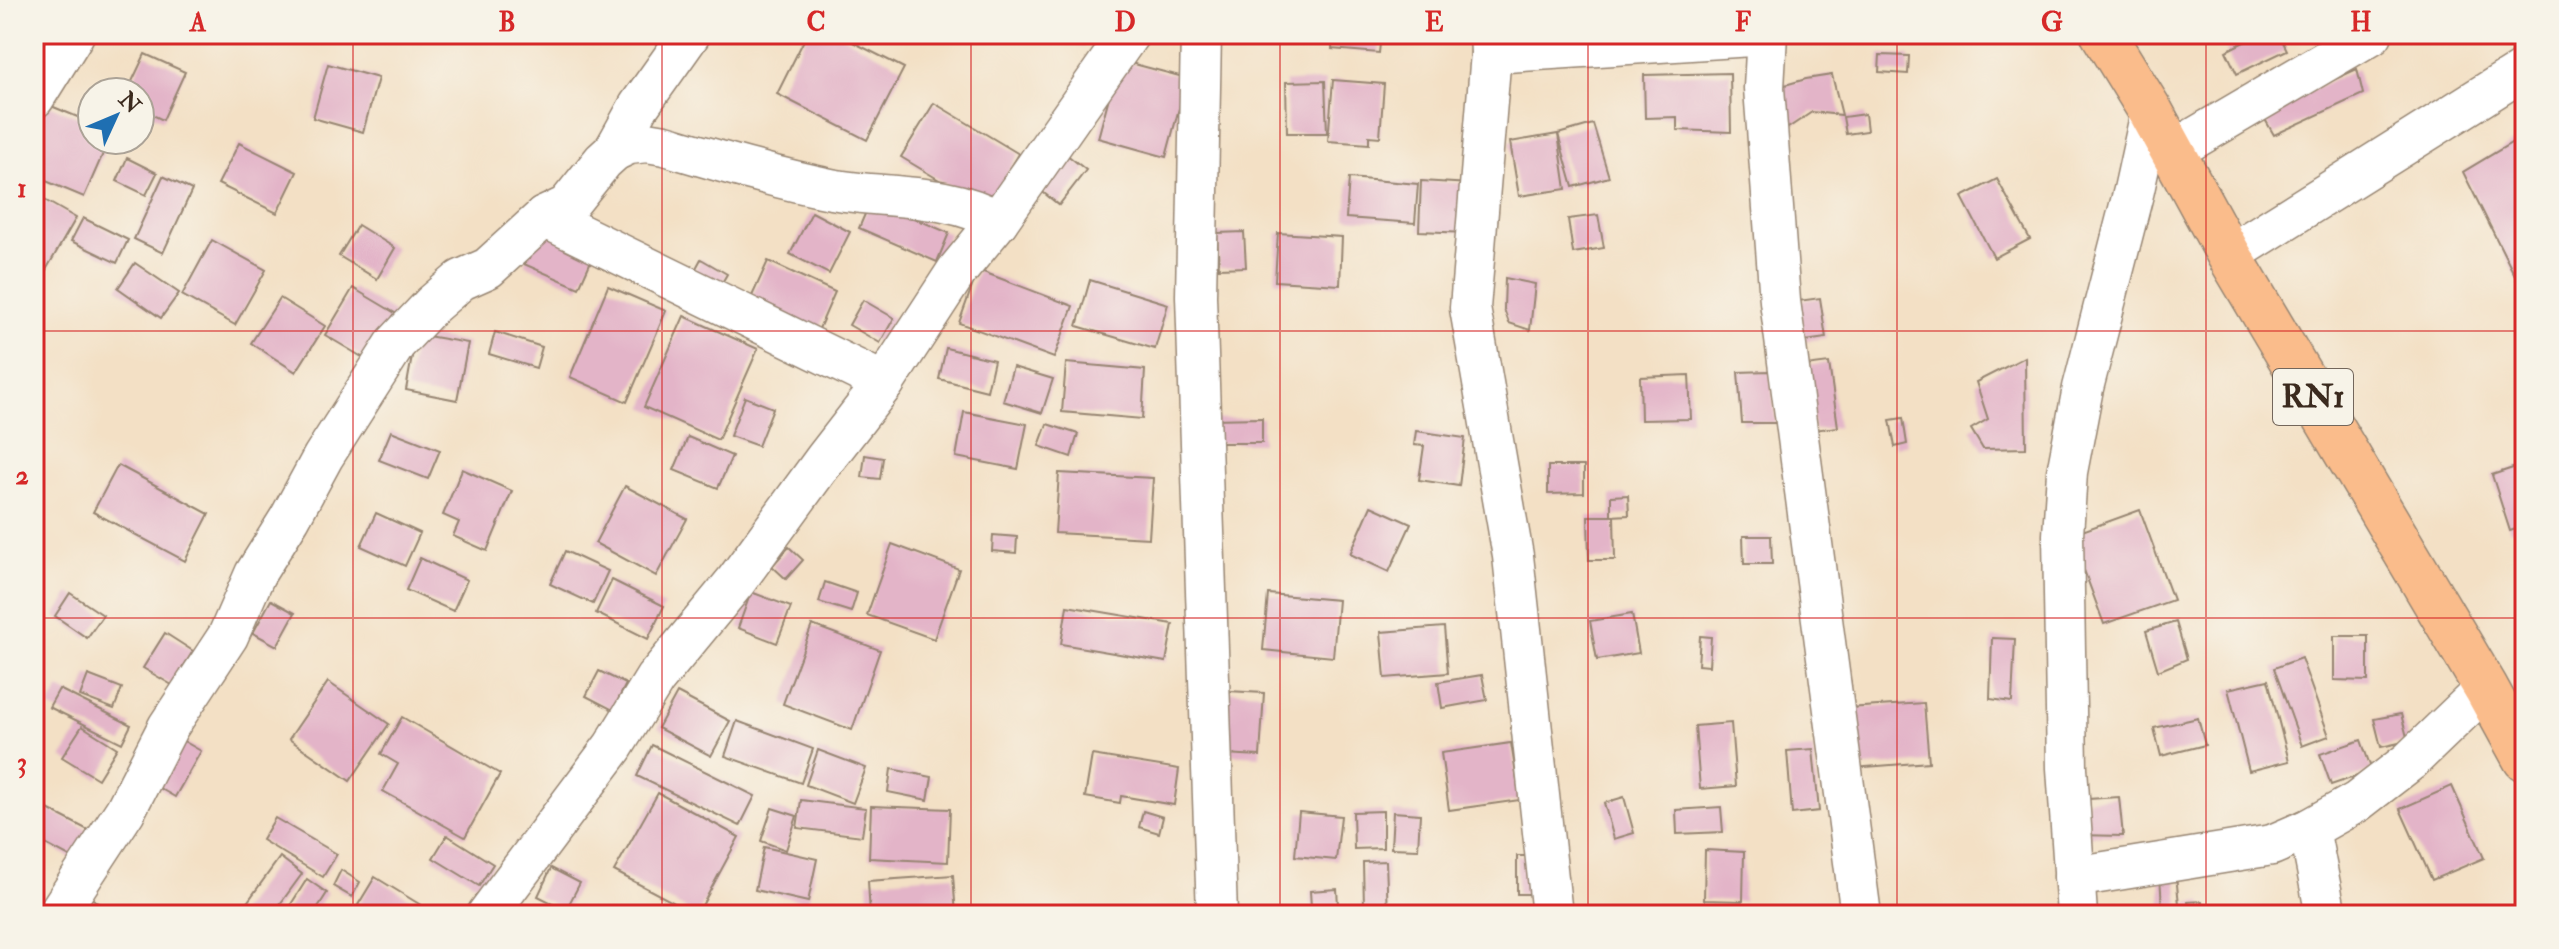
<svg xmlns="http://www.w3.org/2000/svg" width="2559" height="949" font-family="'IM FELL Double Pica',serif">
<rect width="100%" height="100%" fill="#f7f3e8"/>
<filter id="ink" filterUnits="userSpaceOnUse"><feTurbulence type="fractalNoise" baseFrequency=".0125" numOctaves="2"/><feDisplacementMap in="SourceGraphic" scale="16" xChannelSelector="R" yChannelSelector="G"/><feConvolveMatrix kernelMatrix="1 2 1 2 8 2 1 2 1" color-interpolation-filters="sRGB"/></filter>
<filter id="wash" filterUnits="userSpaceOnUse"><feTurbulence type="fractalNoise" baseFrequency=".006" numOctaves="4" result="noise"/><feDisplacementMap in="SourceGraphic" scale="32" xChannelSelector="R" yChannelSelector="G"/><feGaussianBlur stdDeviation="1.8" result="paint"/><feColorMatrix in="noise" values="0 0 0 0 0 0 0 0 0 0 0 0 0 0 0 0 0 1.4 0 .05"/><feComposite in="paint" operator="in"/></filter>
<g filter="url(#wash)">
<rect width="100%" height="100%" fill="#f3e0c5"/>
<g id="blocks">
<g fill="#e3b4c8">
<polygon points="807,34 837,34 904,68 867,140 777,94"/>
<polygon points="1036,34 1086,34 1084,47 1035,38"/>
<polygon points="1333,34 1381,34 1379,53 1332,49"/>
<polygon points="2260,34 2279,34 2287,50 2237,74 2226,51"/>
<polygon points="145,54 185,72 163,120 140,109 140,92 127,92"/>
<polygon points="1880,55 1909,56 1908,74 1879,72"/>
<polygon points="1119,60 1187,78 1166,157 1098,138"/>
<polygon points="328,64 378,78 363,132 313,118"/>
<polygon points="2357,69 2363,94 2274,135 2247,88 2307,92"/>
<polygon points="1730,73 1731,132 1677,130 1677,117 1645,118 1644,75"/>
<polygon points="1832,75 1842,115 1812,112 1776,136 1771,89 1806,79"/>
<polygon points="1333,80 1384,84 1380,137 1369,136 1369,144 1328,141"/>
<polygon points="1325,81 1327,133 1287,133 1286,82"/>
<polygon points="44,103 92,123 92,140 109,140 84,197 34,176 34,126"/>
<polygon points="934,103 1019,154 986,208 901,157"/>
<polygon points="1865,114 1867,131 1846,134 1843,117"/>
<polygon points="1593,124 1609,177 1573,187 1558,134"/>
<polygon points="1558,134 1566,189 1519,196 1510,142"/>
<polygon points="2518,139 2525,151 2525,275 2517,280 2463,172"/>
<polygon points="239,143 297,172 277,213 218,184"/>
<polygon points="1066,154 1086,170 1059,205 1039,189"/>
<polygon points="127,158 157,173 146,195 117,181"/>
<polygon points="163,176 192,190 163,253 134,239"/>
<polygon points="1349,178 1418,184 1415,223 1346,218"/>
<polygon points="1997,179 2030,239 1994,258 1962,197"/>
<polygon points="1421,181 1470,184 1468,233 1419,231"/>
<polygon points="34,194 76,218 46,270 34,263"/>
<polygon points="871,200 949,233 937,262 859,228"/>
<polygon points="812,212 850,232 829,274 790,254"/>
<polygon points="1598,215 1604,248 1573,253 1568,219"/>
<polygon points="83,218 128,240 117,263 71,241"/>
<polygon points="358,225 395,248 377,279 339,256"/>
<polygon points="539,228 595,252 579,288 524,264"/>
<polygon points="1244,232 1246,267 1219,268 1217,233"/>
<polygon points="1278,233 1342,237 1340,285 1275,281"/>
<polygon points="212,240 266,270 235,325 182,295"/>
<polygon points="701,259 727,274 715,295 689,281"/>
<polygon points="768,261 835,292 815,338 747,307"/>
<polygon points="135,263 179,293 161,318 118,288"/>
<polygon points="978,270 1073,306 1054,358 959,323"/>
<polygon points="1505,278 1535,284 1530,330 1509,323 1504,309"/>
<polygon points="1090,280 1168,304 1155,349 1077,326"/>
<polygon points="608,286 666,311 627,402 570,377"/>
<polygon points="353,288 395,313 367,360 325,335"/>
<polygon points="280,298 325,326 296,372 251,343"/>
<polygon points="1820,298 1826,338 1805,341 1798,301"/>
<polygon points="863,300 894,318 880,343 849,325"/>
<polygon points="684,316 758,349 718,440 644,407"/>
<polygon points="495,332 542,347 536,368 489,354"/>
<polygon points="416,334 468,343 457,400 406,390"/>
<polygon points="946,348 994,360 987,391 939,379"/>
<polygon points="2025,357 2026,448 1983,449 1971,429 1988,419 1976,382"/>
<polygon points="1066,363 1145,370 1142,419 1062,412"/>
<polygon points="1829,363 1838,427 1814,430 1805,366"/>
<polygon points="1013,367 1053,379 1042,413 1003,401"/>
<polygon points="1770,371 1776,423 1742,423 1738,372"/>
<polygon points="1689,375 1691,419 1641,420 1640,377"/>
<polygon points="745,397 773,408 758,446 730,436"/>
<polygon points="964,412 1027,424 1018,469 956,457"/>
<polygon points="1262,418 1262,443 1212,443 1211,419"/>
<polygon points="1903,418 1907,444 1895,447 1890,420"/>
<polygon points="1047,424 1078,434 1071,457 1039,446"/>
<polygon points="391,431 440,450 428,479 379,460"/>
<polygon points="1416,431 1465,438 1459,486 1419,480 1424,446 1414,445"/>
<polygon points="688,437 732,456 718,488 674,470"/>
<polygon points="865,455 883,458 880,479 862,477"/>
<polygon points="2525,464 2525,526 2510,531 2492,475"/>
<polygon points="118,465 209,514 185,561 93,512"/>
<polygon points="1548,466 1584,466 1584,493 1548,494"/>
<polygon points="462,469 512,491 487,551 453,536 459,522 443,515"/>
<polygon points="1059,473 1153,478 1149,538 1055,533"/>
<polygon points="625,486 687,519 656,576 595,543"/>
<polygon points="1628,495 1629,515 1611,516 1611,496"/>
<polygon points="1371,506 1411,524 1389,572 1350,554"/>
<polygon points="2140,510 2173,600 2104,624 2071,535"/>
<polygon points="376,513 420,533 405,566 361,546"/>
<polygon points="1588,516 1614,516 1615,560 1589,560"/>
<polygon points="993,535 1017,537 1016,553 992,551"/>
<polygon points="1743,536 1771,536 1772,564 1744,564"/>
<polygon points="892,544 959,569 934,639 867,615"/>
<polygon points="789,547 803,560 786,579 772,566"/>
<polygon points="565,551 608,571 593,604 550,584"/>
<polygon points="420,558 467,580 453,611 406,590"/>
<polygon points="612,580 664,606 648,639 596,613"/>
<polygon points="825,582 857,593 851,612 819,602"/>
<polygon points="751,592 791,607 777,643 738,628"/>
<polygon points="70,593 103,615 87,638 55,616"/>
<polygon points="1268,594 1338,600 1333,657 1263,650"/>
<polygon points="271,600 295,613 277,646 253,633"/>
<polygon points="1067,606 1173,624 1166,662 1061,644"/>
<polygon points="1632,614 1639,653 1597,660 1590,621"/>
<polygon points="2176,622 2187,659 2158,671 2146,631"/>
<polygon points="812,625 880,650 852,730 783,704"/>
<polygon points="1444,627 1448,673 1385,678 1381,632"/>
<polygon points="165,633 193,651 172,685 143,668"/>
<polygon points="1700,636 1711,637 1709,666 1698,665"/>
<polygon points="2334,636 2368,636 2368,681 2334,680"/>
<polygon points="1992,638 2015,639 2012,702 1990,699"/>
<polygon points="2301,658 2329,736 2302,746 2274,668"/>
<polygon points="599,671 626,684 613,710 586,696"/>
<polygon points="88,675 122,688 114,709 80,696"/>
<polygon points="1482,675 1487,700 1442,708 1438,682"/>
<polygon points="2268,680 2289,761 2249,771 2228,689"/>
<polygon points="328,682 389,724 350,781 289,739"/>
<polygon points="59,689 131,725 122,743 49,707"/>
<polygon points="2525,690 2525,720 2512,698"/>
<polygon points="1228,691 1264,693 1260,756 1225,754"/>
<polygon points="677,693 730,721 711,756 658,728"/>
<polygon points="1924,703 1929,762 1853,768 1848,708"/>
<polygon points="2401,714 2408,741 2381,747 2374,719"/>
<polygon points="402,717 500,774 465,837 383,791 398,764 381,754"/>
<polygon points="2198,718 2205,745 2161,756 2154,728"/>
<polygon points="737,721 813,749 801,783 725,756"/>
<polygon points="1731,723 1736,786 1700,789 1695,726"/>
<polygon points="82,726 117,748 98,779 62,757"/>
<polygon points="173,735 201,751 175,797 147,781"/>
<polygon points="2361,740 2372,771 2331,785 2320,754"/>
<polygon points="1511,743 1520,800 1449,810 1441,753"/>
<polygon points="652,745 755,796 740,826 637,776"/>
<polygon points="1813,749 1819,811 1792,814 1787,751"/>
<polygon points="818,750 866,768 853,803 806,785"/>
<polygon points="1092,755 1179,769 1174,805 1121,796 1120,803 1085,797"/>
<polygon points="891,769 932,777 928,800 888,792"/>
<polygon points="2452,786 2484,858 2432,880 2400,809"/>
<polygon points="658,793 739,837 697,915 614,871"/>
<polygon points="1624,797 1634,833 1614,839 1604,803"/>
<polygon points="2119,797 2123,836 2078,835 2088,799"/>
<polygon points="801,800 866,808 862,836 797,828"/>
<polygon points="36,803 90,831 75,860 34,838"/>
<polygon points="871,806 950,809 948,862 869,858"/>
<polygon points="1721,807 1723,832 1677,834 1676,810"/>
<polygon points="772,808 797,816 786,850 761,841"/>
<polygon points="1143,811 1163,817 1159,833 1139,827"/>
<polygon points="1383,811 1383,848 1354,849 1353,812"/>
<polygon points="1299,812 1341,816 1336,860 1295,856"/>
<polygon points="1393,812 1420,814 1418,849 1391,848"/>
<polygon points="275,818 337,854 323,877 262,840"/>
<polygon points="447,835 493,864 479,886 433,858"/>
<polygon points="764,847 817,859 808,902 755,890"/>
<polygon points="1705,850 1744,852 1743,901 1704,900"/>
<rect x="1517" y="856" width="22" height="38"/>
<polygon points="280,857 302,874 272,915 238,915"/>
<polygon points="1386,861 1388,915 1337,915 1337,907 1364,906 1363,862"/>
<polygon points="551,868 580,883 566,910 538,896"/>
<polygon points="341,870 360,882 352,897 333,886"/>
<polygon points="953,875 956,915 870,915 868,881"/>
<polygon points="2176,875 2179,904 2162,906 2160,876"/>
<polygon points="375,877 437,915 375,915 358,905"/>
<polygon points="307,879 327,893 313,915 297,915 288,909"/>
<polygon points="1337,889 1338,905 1311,907 1310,891"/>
<polygon points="82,892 117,915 66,915"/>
<polygon points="2202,901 2204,915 2189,915 2188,902"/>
<polygon points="2519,905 2523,915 2497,915"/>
</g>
</g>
</g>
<g filter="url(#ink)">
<use href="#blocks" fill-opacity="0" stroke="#978572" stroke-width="2"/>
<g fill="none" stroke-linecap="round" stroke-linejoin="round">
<g stroke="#978572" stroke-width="43">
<g id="minor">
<polyline points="1201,34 1196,296 1217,915"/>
<polyline points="1490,34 1491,53 1470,308 1513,556 1552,915"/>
<polyline points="1767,34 1764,88 1780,301 1861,915"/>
<polyline points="1491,53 1767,35"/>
<polyline points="34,98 74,34"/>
<polyline points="614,151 639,106 690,34"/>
<polyline points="2171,152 2372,34"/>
<polyline points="544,217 884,383"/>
<polyline points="2229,255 2525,69"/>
<polyline points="2309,829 2326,915"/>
<polyline points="2074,877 2272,845 2309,829 2357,802 2410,761 2486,688"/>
<path d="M57 915 125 811 168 727 228 636 255 574 290 518 323 457 396 343 432 305 461 280 488 268 544 217 567 206 603 161 614 151 629 144 647 142 665 145C719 161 775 178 831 189 886 199 948 192 998 221"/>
<polyline points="487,915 613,747 655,679 736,581 825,459 884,383 957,271 998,221 1129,34"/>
<polyline points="2077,915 2067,768 2063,535 2067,472 2083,388 2134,190 2151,112"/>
</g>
</g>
<g stroke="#978572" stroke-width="47">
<polyline id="highway" points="2103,34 2151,112 2229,255 2486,688 2525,759"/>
</g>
<use href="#minor" stroke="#fff" stroke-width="40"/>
<use href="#highway" stroke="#fabc8b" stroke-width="44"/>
</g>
</g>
<path fill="none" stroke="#d62828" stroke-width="2" stroke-opacity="0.55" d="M353 34V915M662 34V915M971 34V915M1280 34V915M1588 34V915M1897 34V915M2206 34V915M34 331H2525M34 618H2525"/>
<g text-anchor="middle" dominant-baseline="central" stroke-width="7" stroke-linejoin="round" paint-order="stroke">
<rect fill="#f7f3e8" stroke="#73665b" stroke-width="2" x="2273" y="369" width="80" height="56" rx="6"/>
<g font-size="32" font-weight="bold" fill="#3b2a1e">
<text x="2313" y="397">RN1</text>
</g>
</g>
<rect width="2559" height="949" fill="none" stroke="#f7f3e8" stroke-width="88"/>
<g transform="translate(116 116) rotate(46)"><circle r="38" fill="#f7f3e8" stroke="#aca397" stroke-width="2"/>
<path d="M0-6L14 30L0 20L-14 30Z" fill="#1f6fb2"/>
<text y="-12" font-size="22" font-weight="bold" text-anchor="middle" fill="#3b2a1e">N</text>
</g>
<rect x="44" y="44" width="2471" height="861" fill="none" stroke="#d62828" stroke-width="3"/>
<g font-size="26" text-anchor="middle" font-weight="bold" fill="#d62828">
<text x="198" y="31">A</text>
<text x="507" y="31">B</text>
<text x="816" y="31">C</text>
<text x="1125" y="31">D</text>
<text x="1434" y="31">E</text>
<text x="1743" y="31">F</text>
<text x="2052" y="31">G</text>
<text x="2361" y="31">H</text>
<text x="22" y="197">1</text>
<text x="22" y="484">2</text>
<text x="22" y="771">3</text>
</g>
</svg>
